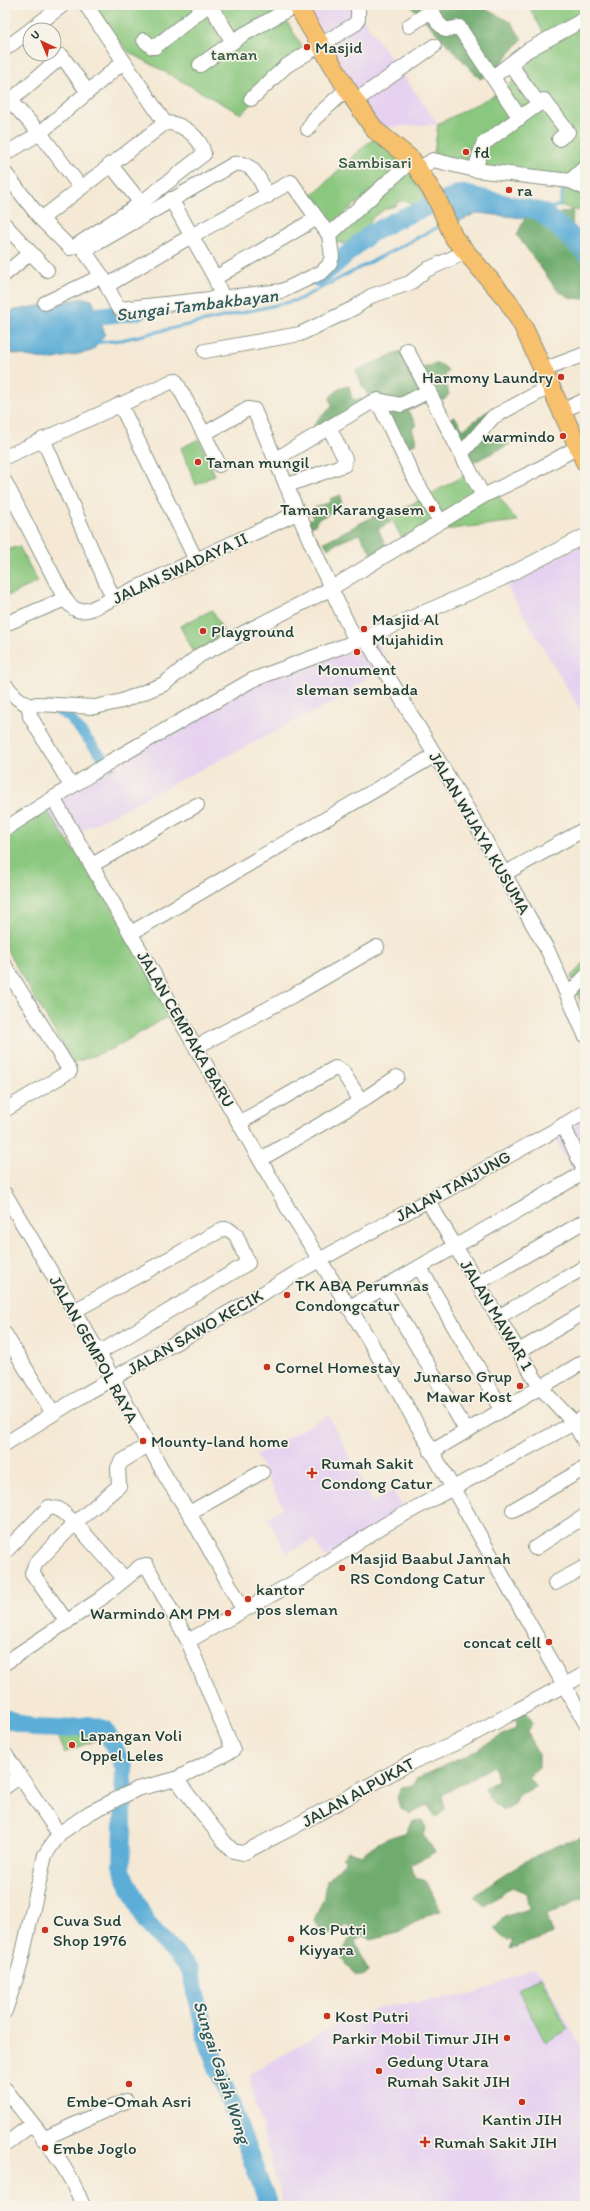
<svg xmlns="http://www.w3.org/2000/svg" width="590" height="2211" font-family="Itim,sans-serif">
<rect width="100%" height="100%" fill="#f7f3e8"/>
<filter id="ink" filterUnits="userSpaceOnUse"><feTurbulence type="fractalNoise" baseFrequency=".025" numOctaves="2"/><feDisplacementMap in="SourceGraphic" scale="8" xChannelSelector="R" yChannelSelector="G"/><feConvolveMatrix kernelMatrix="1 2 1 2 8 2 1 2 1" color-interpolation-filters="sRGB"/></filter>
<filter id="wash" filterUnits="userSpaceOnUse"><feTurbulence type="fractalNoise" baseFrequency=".012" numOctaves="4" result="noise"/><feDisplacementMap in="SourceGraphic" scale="16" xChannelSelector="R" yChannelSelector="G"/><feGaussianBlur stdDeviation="0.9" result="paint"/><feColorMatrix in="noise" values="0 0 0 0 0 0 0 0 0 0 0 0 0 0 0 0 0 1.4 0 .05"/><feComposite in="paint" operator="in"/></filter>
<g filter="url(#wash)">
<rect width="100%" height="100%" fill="#f5e9d5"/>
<g fill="#e6d2f0">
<polygon points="294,5 353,5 438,124 373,128"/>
<polygon points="585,544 585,718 505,583"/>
<polygon points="372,630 386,664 339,699 67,838 47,810 197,710"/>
<polygon points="585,1113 585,1190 551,1133"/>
<polygon points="328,1415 373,1502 393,1491 406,1513 325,1558 314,1539 287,1553 267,1518 283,1508 256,1455"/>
<polygon points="529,1970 535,1970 542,1975 585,2054 585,2206 283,2206 249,2077 250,2073 332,2027 358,2015 384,2007 473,1994"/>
</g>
<g fill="#8bc87f" stroke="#55825a">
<polygon points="88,5 277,5 307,55 241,114 129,52"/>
<polygon points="528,5 585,5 585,211 574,210 560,205 563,190 433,160 438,124 506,89 548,41"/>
<polygon points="376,138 407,161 327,228 305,199 320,188 364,146"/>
<polygon points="408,165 418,177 426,202 412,205 406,200 398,202 395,206 385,209 372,218 367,229 349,244 334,242 329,238"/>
<polygon points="199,439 215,475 196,485 181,448"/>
<polygon points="467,474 481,497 403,540 390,516"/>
<polygon points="495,491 517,521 444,530 406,552 402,545"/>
<polygon points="19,546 38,582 5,597 5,551"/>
<polygon points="212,610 226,636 194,653 180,626"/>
<polygon points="47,810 128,932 174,1013 112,1049 73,1063 5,947 5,833"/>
<polygon points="585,962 585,1014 571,976"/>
<polygon points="90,1727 101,1730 104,1737 64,1753 56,1734"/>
<polygon points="541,1977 568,2030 545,2042 518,1989"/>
</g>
<g fill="#70ac6e" stroke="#487451">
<polygon points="410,5 477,5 511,22 522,39 497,68 480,79"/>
<polygon points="529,209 543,212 549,216 573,210 572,224 585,237 585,245 564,229 585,247 585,299 571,298 557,290 517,235"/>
<path d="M400 351 408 361 421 369C434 364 439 360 449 371L445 375 448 381 446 385 449 394 445 399 431 400 408 411 417 425 412 428 417 443 404 449 363 387 356 371Z"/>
<polygon points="349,386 352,399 372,400 319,432 314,426 317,420 332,407 330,397 340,388"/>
<polygon points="494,410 479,428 510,444 472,463 450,420 452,417 456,418 463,430 486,412"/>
<polygon points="341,495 341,507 317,520 315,525 311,527 308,521 313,518 310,510 330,502 331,498"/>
<polygon points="388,509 390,510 388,517 391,522 378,529 388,550 373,555 359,534 333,545 328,549 324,542"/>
<polygon points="526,1711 533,1723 528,1731 533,1746 539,1753 539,1767 528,1776 536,1787 518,1795 513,1805 502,1811 489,1798 484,1789 497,1780 494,1766 442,1795 445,1809 436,1818 428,1805 411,1814 400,1808 397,1797 402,1787 413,1785 416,1779 466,1756 517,1727 516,1717"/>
<path d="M422 1820 426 1828 424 1836 435 1852 410 1865 415 1877 424 1879 441 1910 425 1917 398 1933 370 1940 363 1935 355 1941 368 1970 365 1976H356L342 1958C343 1946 351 1940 354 1928L347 1925 336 1933 324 1935 314 1920 325 1895 327 1880 346 1861 342 1857 348 1851 362 1855C375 1843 388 1837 405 1833L412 1821Z"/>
<path d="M583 1836 585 1839V1897L547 1915 553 1934 510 1949 514 1940 507 1941 494 1928 504 1917 529 1909 526 1893 512 1887 485 1906 474 1897C502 1871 547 1848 583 1836Z"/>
</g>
<g fill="#5cadd7" stroke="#3e7586">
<polygon points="460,195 529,209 525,218 477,213 450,225 443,205"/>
<polygon points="84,298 92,300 105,334 92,351 49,360 5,352 5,312"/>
</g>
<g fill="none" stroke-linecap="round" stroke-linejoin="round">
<g stroke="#5cadd7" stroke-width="3">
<polyline points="524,213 531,214 585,263"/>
<polyline points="531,214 560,205 564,183"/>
<polyline points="94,343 121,340 298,300 442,225"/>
<polyline points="528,902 554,943"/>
</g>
<polyline stroke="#5cadd7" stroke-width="10" points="49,706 69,717 104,759 111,764"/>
<g stroke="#5cadd7" stroke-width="18">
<polyline points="318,278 330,269 370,234 396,220 460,193 543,212 585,247"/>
<polyline points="73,319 139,311"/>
<polyline points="5,1718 33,1728 63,1729 89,1725 105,1729 124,1768 122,1870 146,1922 190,1970 208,2043 269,2206"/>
</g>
</g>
</g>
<g filter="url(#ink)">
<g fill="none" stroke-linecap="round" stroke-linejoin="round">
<g stroke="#8a9384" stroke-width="16">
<g id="minor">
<polyline points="86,5 165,123"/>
<polyline points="210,5 233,42"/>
<polyline points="409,26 432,10 438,23 446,30 459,27 520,118"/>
<polyline points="144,40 152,47 155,47 208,5"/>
<polyline points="5,49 63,5"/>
<polyline points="510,64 539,104"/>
<polyline points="200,65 241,36 296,5"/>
<polyline points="493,77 528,50 585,19"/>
<polyline points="251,99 286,66 355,24 358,19 358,5"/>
<polyline points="355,101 434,46"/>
<polyline points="308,129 314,119 347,89"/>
<polyline points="5,154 40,133 123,62"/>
<polyline points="110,164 141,203"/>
<polyline points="419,169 433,160 475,170 570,181 585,167"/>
<polyline points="475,170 483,144 544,100 568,132 559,139"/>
<path d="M5 173 41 219 70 248 74 247 141 203 204 154C201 137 181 122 165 123L41 219"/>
<polyline points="570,181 585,188"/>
<polyline points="81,188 40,133 10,101 62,56 87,91"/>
<polyline points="171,199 215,278 223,299"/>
<polyline points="5,225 47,270"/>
<polyline points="329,235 412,160"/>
<polyline points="5,274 30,253"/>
<polyline points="102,276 117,306 120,309 282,291 322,272 329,265 332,257 329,235 291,182 191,236 108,285"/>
<polyline points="215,278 317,218"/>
<path d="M45 303 102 276 85 252 87 249 234 164C254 161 260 181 268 196"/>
<polyline points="407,350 483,496"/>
<polyline points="205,351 300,334 354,308 371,296 410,283 426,270 466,252"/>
<polyline points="543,370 585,354"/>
<polyline points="370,403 374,403 381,408 412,474 440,521"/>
<polyline points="120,404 196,560"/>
<polyline points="562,411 585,400"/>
<polyline points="204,434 219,465"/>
<polyline points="43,439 113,598"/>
<polyline points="462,453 493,417 549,387"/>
<path d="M5 457 175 380 204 434 248 409 254 410C288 487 318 565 356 641"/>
<polyline points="276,459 370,403 378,400 401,405 429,391"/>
<path d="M5 482 65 599C74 610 77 613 91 609L297 513"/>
<polyline points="288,485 344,465 345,459 329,427"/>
<polyline points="5,624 65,599"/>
<polyline points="365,638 468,810 548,951 585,1035"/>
<polyline points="5,685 17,698 29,706 37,704 95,707 122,701 164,684 200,655 330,589 483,496 535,471 585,443"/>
<polyline points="29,706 30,716 71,786"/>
<polyline points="53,798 290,1212 368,1338 585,1722"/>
<polyline points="5,829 113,760 252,680 365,638 501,579 585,536"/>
<polyline points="92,865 197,805"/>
<polyline points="504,874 585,829"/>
<polyline points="131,933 435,755"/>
<polyline points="5,966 70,1071 5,1110"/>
<polyline points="569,994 585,977"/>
<polyline points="196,1047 301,991 377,947"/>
<polyline points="239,1123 335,1068 342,1071 361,1101"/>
<polyline points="563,1125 585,1172"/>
<polyline points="261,1159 361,1101 397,1077"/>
<polyline points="5,1194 99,1353 167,1479 189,1513 243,1609"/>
<polyline points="428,1201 540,1387 574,1423 585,1443"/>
<polyline points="420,1268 502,1409"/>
<polyline points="478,1283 585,1221"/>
<polyline points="383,1288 466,1430"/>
<polyline points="348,1308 585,1172"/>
<polyline points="74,1311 223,1229 228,1229 236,1235 248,1263 99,1353"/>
<polyline points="498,1317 585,1267"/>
<polyline points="5,1334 53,1414"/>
<polyline points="519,1351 585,1312"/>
<polyline points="5,1444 80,1397 265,1292 296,1273 550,1133 585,1112"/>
<polyline points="431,1452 585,1361"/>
<polyline points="513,1510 585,1468"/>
<polyline points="189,1513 262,1472"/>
<polyline points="535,1548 585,1516"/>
<polyline points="5,1552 49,1507 59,1509 75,1523 119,1486 118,1468 121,1462 148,1445"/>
<polyline points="555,1583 585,1567"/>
<polyline points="67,1622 32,1573 36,1563 75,1523 125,1579"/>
<polyline points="188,1641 302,1578 386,1524 585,1417"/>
<polyline points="5,1663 99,1600 141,1566 147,1566 188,1641 233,1750 176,1779 137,1789 89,1813 59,1834 45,1855 20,1966 5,2011"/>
<polyline points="5,1754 59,1834"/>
<polyline points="176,1779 225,1843 233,1851 243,1853 288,1830 412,1762 458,1742 585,1674"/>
<polyline points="5,1787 20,1776"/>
<path d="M5 2089C33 2125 67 2162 83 2206"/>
<polyline points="43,2139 126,2101"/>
<polyline points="5,2145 32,2124"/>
</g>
</g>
<g stroke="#8a9384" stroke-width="20">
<polyline id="major" points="297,5 347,89 375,130 412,160 437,199 454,238 508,301 523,326 585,462"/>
</g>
<use href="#minor" stroke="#fff" stroke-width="14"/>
<use href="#major" stroke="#f7c06c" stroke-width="18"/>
</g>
</g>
<g fill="#c8321e" stroke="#f7f3e8" stroke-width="1.5">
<circle cx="307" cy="47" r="4"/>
<circle cx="466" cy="152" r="4"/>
<circle cx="509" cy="190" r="4"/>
<circle cx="561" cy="377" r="4"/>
<circle cx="563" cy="436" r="4"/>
<circle cx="198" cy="462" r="4"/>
<circle cx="432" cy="509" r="4"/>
<circle cx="364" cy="629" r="4"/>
<circle cx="203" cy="631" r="4"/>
<circle cx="357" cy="652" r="4"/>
<circle cx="287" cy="1295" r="4"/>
<circle cx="267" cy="1367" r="4"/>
<circle cx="520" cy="1386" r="4"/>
<circle cx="143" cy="1441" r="4"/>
<path d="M310 1467h4v4h4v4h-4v4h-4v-4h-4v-4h4z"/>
<circle cx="342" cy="1568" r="4"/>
<circle cx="248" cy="1599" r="4"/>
<circle cx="228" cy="1613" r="4"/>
<circle cx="549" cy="1642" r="4"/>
<circle cx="72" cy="1745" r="4"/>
<circle cx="45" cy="1930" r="4"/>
<circle cx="291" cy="1939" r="4"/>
<circle cx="327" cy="2016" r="4"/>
<circle cx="507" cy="2038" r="4"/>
<circle cx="379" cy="2071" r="4"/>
<circle cx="129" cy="2084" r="4"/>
<circle cx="522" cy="2102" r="4"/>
<path d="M423 2136h4v4h4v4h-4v4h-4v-4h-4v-4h4z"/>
<circle cx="45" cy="2148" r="4"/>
</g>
<g text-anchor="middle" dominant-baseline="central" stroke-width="3.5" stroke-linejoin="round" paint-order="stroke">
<g font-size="17" fill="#1f3d34" stroke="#f7f3e8" text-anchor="start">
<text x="315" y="47">Masjid</text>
<text x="474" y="152">fd</text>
<text x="517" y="190">ra</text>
<text x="553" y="377" text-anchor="end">Harmony Laundry</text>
<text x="555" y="436" text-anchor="end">warmindo</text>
<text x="206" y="462">Taman mungil</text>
<text x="424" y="509" text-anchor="end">Taman Karangasem</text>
<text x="372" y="619">Masjid Al<tspan x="372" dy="20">Mujahidin</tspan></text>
<text x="211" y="631">Playground</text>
<text x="357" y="669" text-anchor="middle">Monument<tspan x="357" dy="20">sleman sembada</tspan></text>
<text x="295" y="1285">TK ABA Perumnas<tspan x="295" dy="20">Condongcatur</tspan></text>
<text x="275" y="1367">Cornel Homestay</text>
<text x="512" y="1376" text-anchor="end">Junarso Grup<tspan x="512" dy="20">Mawar Kost</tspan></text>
<text x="151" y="1441">Mounty-land home</text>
<text x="321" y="1463">Rumah Sakit<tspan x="321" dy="20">Condong Catur</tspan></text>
<text x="350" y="1558">Masjid Baabul Jannah<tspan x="350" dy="20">RS Condong Catur</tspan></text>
<text x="256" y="1589">kantor<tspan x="256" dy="20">pos sleman</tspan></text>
<text x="220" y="1613" text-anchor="end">Warmindo AM PM</text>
<text x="541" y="1642" text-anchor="end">concat cell</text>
<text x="80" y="1735">Lapangan Voli<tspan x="80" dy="20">Oppel Leles</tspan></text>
<text x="53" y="1920">Cuva Sud<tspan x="53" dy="20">Shop 1976</tspan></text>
<text x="299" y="1929">Kos Putri<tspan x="299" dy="20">Kiyyara</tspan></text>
<text x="335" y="2016">Kost Putri</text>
<text x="499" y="2038" text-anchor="end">Parkir Mobil Timur JIH</text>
<text x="387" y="2061">Gedung Utara<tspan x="387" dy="20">Rumah Sakit JIH</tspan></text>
<text x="129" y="2101" text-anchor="middle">Embe-Omah Asri</text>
<text x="522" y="2119" text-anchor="middle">Kantin JIH</text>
<text x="434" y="2142">Rumah Sakit JIH</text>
<text x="53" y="2148">Embe Joglo</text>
</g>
<g font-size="17" fill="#355943" stroke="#f7f3e8">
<text x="234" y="54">taman</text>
<text x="375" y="162">Sambisari</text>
</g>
<g font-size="17" fill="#1f3d34" stroke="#f7f3e8">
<text transform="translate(180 568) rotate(-25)">JALAN SWADAYA II</text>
<text transform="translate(480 833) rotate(60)">JALAN WIJAYA KUSUMA</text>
<text transform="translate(186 1029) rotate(60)">JALAN CEMPAKA BARU</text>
<text transform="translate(453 1186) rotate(-29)">JALAN TANJUNG</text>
<text transform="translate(497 1315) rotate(59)">JALAN MAWAR 1</text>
<text transform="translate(195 1332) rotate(-30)">JALAN SAWO KECIK</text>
<text transform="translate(94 1349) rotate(61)">JALAN GEMPOL RAYA</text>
<text transform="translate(358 1792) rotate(-29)">JALAN ALPUKAT</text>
</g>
<g font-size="18" font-style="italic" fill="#2e595d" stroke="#f7f3e8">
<text transform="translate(197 305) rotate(-7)">Sungai Tambakbayan</text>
<text transform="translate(222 2072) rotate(72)">Sungai Gajah Wong</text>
</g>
</g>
<rect width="590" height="2211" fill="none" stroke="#f7f3e8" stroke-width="20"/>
<g transform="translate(42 42) rotate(316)"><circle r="19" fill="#f7f3e8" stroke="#a1aaa0"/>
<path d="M0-3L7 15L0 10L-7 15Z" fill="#c8321e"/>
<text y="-6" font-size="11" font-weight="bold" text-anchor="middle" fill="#1f3d34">U</text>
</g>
</svg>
